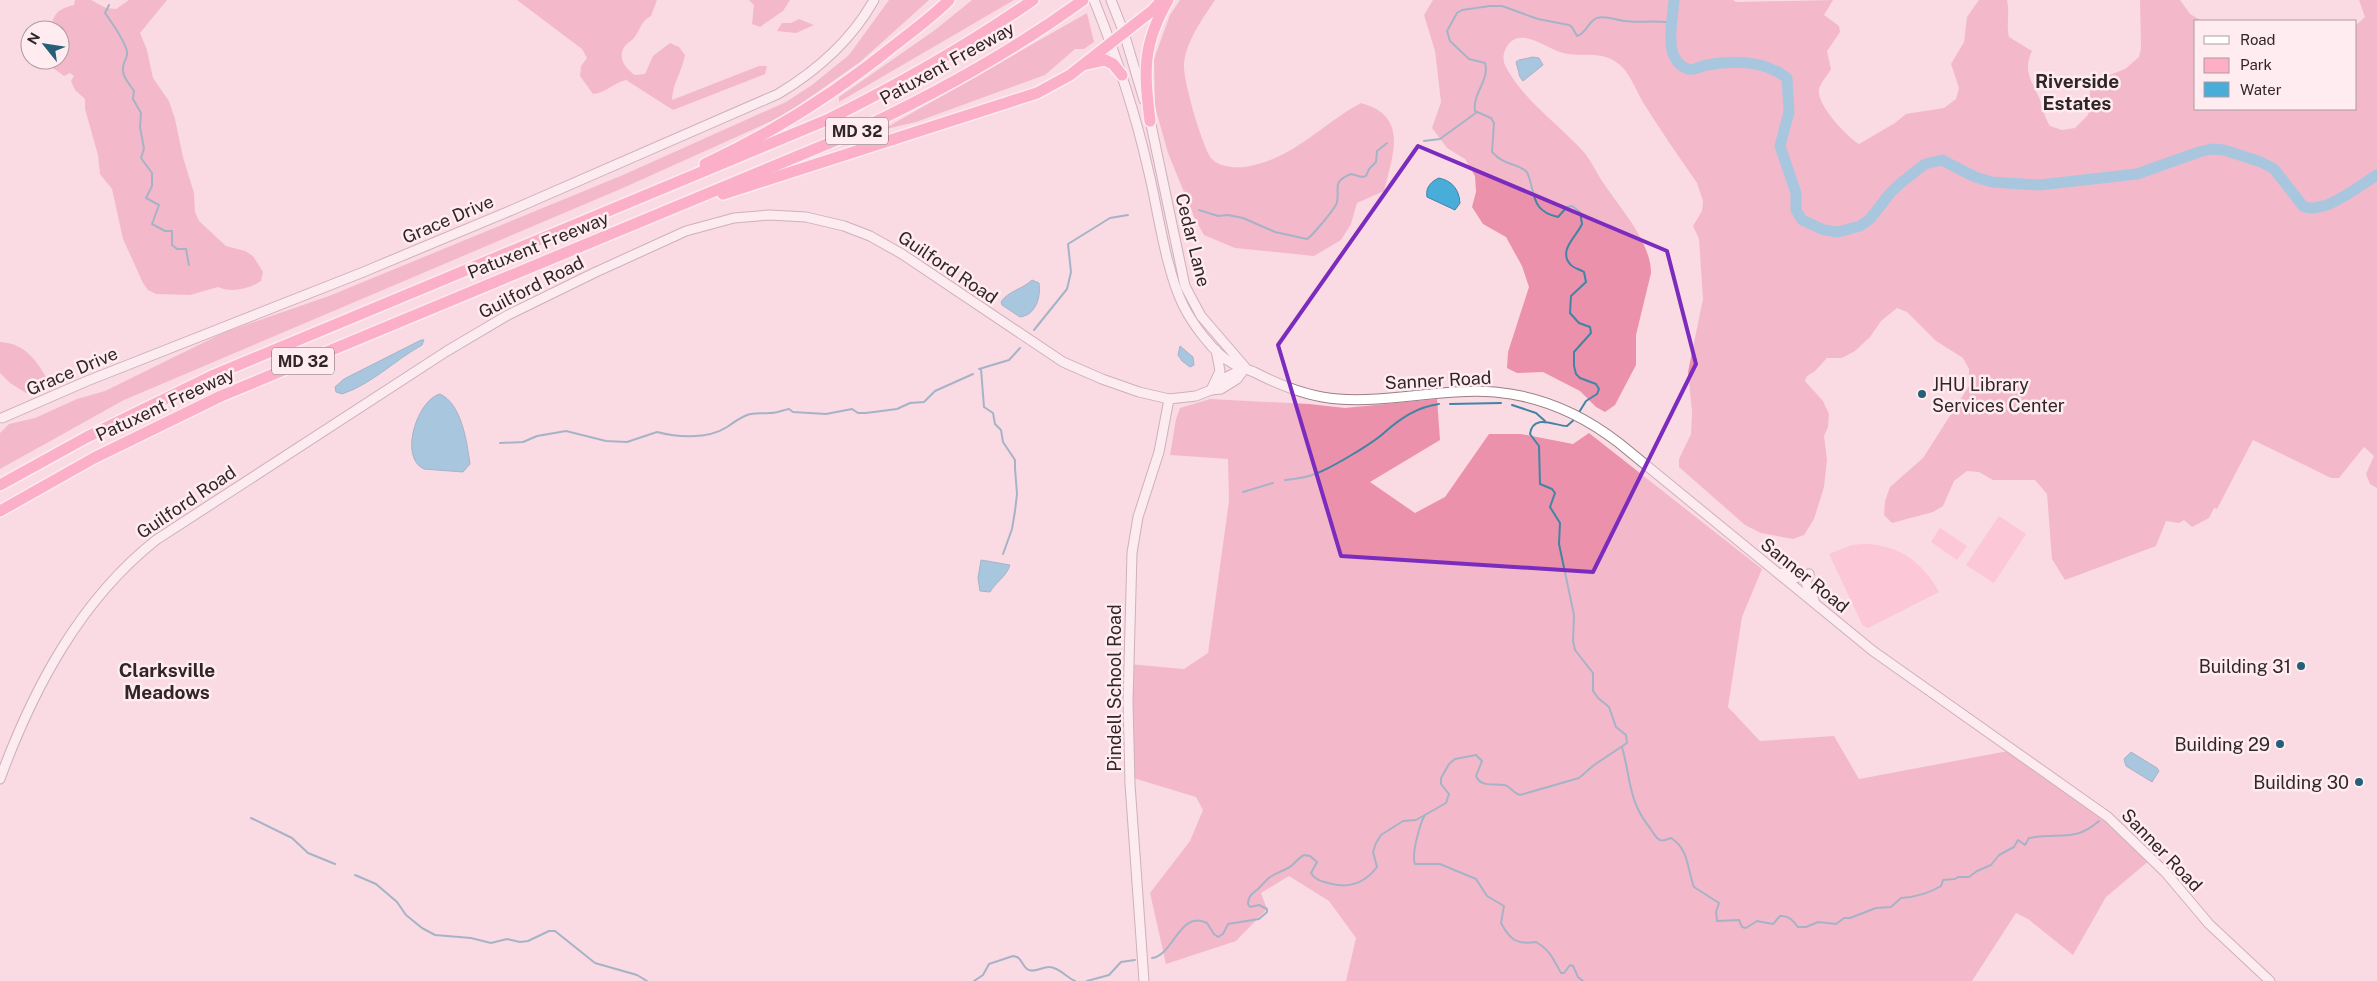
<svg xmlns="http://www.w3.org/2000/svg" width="2377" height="981" font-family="'Public Sans',sans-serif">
<rect width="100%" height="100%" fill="#fadbe3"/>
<g fill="#feafc5">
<polygon points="1999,516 2026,534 1994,583 1966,565"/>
<polygon points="1940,528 1967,546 1957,560 1931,542"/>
<path d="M1864 544C1900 545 1922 562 1939 592L1868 628 1863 626 1829 554 1852 545Z"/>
</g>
<g fill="#eb91ac">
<path d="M75 0H91L106 8 116 9 129 0H167L140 33 147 50 153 78 169 101 175 119 183 157 194 193 195 212 199 221 226 246 245 251 253 256 263 272 261 281C249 289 231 293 218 287L190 295 156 294 148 290 143 283 123 239 112 189 100 174 98 155 85 109V99L75 90 71 81 74 76 70 73 64 76 53 68V60H60V30H52C51 14 60 8 74 5Z"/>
<path d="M517 0H657L651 16C640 22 641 29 634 38 633 40 630 41 628 43 615 54 624 68 635 75L645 74 653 56 670 43 679 47 685 55C682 72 673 82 672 100L759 66H767L765 74 673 110 626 80C613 83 606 93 593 94L580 76 581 66 587 58 582 49Z"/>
<polygon points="749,0 790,0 783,11 760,27 752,24 754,5"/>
<polygon points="889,0 929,0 860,62 785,115 623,188 124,400 0,469 0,433 9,424 35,418 77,399 105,391 225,332 329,296 623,175 786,102 812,85 849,55"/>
<polygon points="972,0 1014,0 839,102 839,97 935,30"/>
<path d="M1180 0H1215C1203 18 1185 43 1184 65 1183 80 1203 149 1212 159 1219 167 1235 168 1245 167 1294 159 1320 125 1361 103 1409 116 1393 154 1384 191L1357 203 1351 224 1341 240 1314 256 1235 248 1204 235 1195 219 1168 153 1155 107 1154 59 1170 15Z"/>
<path d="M1433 0H1733L1736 2 1833 0 1824 15 1839 26 1840 32 1827 51 1831 69C1828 75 1821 82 1819 89 1816 104 1847 137 1859 144L1895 123 1906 114 1944 108 1956 99 1959 88 1951 64 1964 42 1967 17 1979 0H2007C2010 13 2006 24 2009 37L2032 51C2022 72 2033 82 2040 100 2044 111 2044 116 2050 126L2062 130 2075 128 2088 115 2090 91 2097 80 2125 69 2139 57 2141 48 2140 0H2180L2190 14 2202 21H2196V109H2356V25L2365 17 2359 0H2377V488L2370 484 2366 474 2374 456 2364 447 2339 478H2331L2253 440 2217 509 2214 508 2209 518 2192 527 2184 520 2179 523 2166 521 2156 546 2065 580 2052 559 2047 494 2035 480H1993L1979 472 1967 471 1954 481 1943 506 1933 512 1892 523 1884 515 1885 501 1890 487 1923 458 1969 386V369L1963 358 1936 341 1907 312 1897 308 1881 321 1870 337 1855 351 1842 358H1827L1815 371 1807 376 1805 381 1823 401 1829 414 1828 427 1824 436 1827 460 1824 487 1814 519 1804 535 1793 539 1761 533 1745 525 1679 467V459L1691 434 1692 412 1688 372 1703 299 1699 239 1693 226 1702 211 1703 201 1697 183C1679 157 1661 131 1644 104 1638 94 1629 72 1620 65 1601 49 1584 58 1563 53 1546 49 1519 24 1506 48 1502 55 1503 63 1507 69 1526 102 1556 122 1581 149 1590 158 1595 170 1602 181 1619 207 1651 241 1651 273L1636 335V365L1615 405 1605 412 1596 407 1580 391 1543 372 1517 373 1507 368 1508 352 1529 287 1522 266 1506 237 1483 224 1472 207 1476 192 1475 176 1465 159 1447 148 1432 128 1441 102 1435 51 1424 15Z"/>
<polygon points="1087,13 1094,42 1084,49 1075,49 1045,75 916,122 882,130"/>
<polygon points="799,19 814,25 796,33 777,31 782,23 791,23"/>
<path d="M0 342C25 343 37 361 48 381L26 393 10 383 0 373Z"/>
<polygon points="1210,399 1309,404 1345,408 1437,399 1440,440 1370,482 1415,513 1445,497 1489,434 1521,434 1573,444 1589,433 1762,569 1742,617 1728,707 1760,741 1834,736 1859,779 2008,751 2114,826 2150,860 2106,897 2073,955 2028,919 2016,913 1972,981 1346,981 1356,938 1329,901 1289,876 1261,893 1267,909 1236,941 1166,964 1150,893 1190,841 1203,810 1196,797 1130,777 1129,664 1184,669 1208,653 1229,501 1228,459 1170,455 1176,419 1180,408"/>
</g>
<g fill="#48add9" stroke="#4184a4">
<polygon points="1533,57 1539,58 1543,65 1523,81 1520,77 1516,62 1519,60"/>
<path d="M1439 178C1452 181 1459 189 1460 203L1455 210 1427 197C1425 187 1432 181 1439 178Z"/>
<path d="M1032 280 1039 283C1041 297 1036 315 1020 317L1002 305 1001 302C1008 291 1023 289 1032 280Z"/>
<path d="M421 340H424L422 345C395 360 372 384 342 394L336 392 335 387 344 379Z"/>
<polygon points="1180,346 1193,357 1194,365 1190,367 1182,361 1178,355"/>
<path d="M440 394C462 404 467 443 470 464L463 472 424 469C398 457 418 399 440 394Z"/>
<path d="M981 560 1010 565C1006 577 996 582 990 592L980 591 978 578Z"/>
<polygon points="2131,752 2157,768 2159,771 2152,782 2126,766 2124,759"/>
</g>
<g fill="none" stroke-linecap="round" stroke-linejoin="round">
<g stroke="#4184a4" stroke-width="2">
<path d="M109 5 105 13C113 24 123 38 127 51 128 56 126 58 124 63 120 75 128 82 134 91L133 99 141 113 140 127 144 149 141 158 152 173V186L146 198 159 205 152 224 165 231H172V245L177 249H186L189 265"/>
<polyline points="1424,141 1440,139 1477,112"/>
<path d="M1199 210 1218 216 1228 215 1243 218 1275 232 1307 239C1311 237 1336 208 1337 202 1340 188 1331 182 1351 174L1362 177 1366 176 1369 169 1376 162 1377 151 1387 143"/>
<polyline points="1034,330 1067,289 1071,272 1068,244 1110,218 1128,215"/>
<polyline points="979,369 1009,360 1020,348"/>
<polyline points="981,369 984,407 993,413 995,424 1001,430 1003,442 1015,460 1015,468 1017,494 1015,511 1012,529 1003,554"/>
<polyline points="1450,404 1501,403"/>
<polyline points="1512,405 1536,413 1545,421"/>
<path d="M1578 414 1586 401 1597 394 1599 389 1596 384 1580 378 1576 374 1574 366V352L1591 333 1590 327 1579 323 1570 313 1571 296 1586 282 1584 272C1579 269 1573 268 1570 264 1558 250 1577 236 1582 224L1580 212 1572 206 1567 207 1558 217C1530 211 1536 193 1527 172 1516 162 1506 167 1492 152L1494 123 1491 118 1475 111C1472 94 1490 80 1485 63L1469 59 1450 41 1447 31 1457 13 1462 10 1490 6H1502L1538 19 1569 25 1572 27 1577 36C1587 33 1588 21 1597 18 1605 15 1616 20 1624 21 1640 23 1655 20 1671 23"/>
<path d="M500 443 523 442 537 436 566 431 606 441 627 442 657 432C676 437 707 440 727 427 734 422 740 418 747 415 755 412 762 414 770 413 777 413 783 410 789 409L793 412 826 414 852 409 858 413H866L897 409 910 403 924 402 935 391 973 374"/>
<path d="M1285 480C1295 479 1306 478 1315 474 1331 468 1372 444 1385 432 1401 418 1417 407 1439 404"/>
<polyline points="1243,492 1273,483"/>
<path d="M1622 747C1631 779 1628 801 1650 828 1653 832 1655 838 1660 840 1663 842 1667 839 1671 838 1689 849 1687 869 1694 887L1719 903 1716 912 1717 921 1739 920 1742 927 1746 928 1757 921 1773 924 1780 916C1789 915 1793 921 1798 927H1806L1818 922 1836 924 1844 918H1850L1876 908 1891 907 1901 898C1916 897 1928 894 1941 886L1943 880 1955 879 1958 877H1969L1977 871 1991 865 1999 855 2014 847 2018 840 2025 845 2029 838C2059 832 2074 843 2099 821"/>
<path d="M1425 815C1420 823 1411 855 1415 864H1440L1476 879 1487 896 1504 906 1501 923C1510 940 1517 945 1536 942 1551 951 1553 959 1561 973H1564L1570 965 1573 966 1578 977 1583 981"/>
<polyline points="251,818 292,838 308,853 335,864"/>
<polyline points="355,875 376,884 397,902 406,915 422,928 435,935 471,938 491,943 507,939 520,942 528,941 549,931 555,931 595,963 637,975 647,981"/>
<path d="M1152 958C1173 956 1180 909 1207 923L1214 934 1218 937 1223 934 1228 924 1259 919 1267 912V909L1259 905 1250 907 1248 904C1248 895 1253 894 1259 888 1273 873 1270 877 1288 868 1294 865 1298 858 1304 855L1310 856 1317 862 1311 873C1315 880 1321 881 1328 883 1348 889 1364 884 1377 867L1373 852 1376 843 1381 835 1403 821 1416 820 1446 803 1449 794 1441 784V778L1449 764 1455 759 1476 755 1482 761 1476 776C1481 788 1494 783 1504 785 1511 786 1512 793 1520 795L1579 778 1594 765 1627 743 1626 735 1616 727 1609 707 1598 698 1593 691V673L1575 650 1573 641 1574 615 1559 544 1560 523 1550 507 1555 493 1552 489 1540 484 1539 446 1530 434C1533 413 1555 426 1567 426L1576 418"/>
<path d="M974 981 983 975 989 964 1013 956C1022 957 1021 964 1027 969 1034 974 1043 966 1050 967 1060 968 1066 977 1075 981"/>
<polyline points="1087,981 1109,975 1121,962 1135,960"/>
</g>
<path stroke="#48add9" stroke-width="11" d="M1674 0C1673 14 1670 28 1671 42 1671 53 1677 66 1688 69 1695 71 1700 66 1707 65 1735 60 1764 60 1787 78L1789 112 1780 146 1796 193V210L1802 220 1824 230 1838 232 1860 226 1870 219 1891 192 1902 182 1925 164 1942 160 1975 177 1992 182 2039 185 2137 174 2199 152 2211 149 2224 150 2261 162 2274 169 2303 206C2323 216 2359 186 2377 175"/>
<g stroke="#9a7e86" stroke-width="11">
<g id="secondary">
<path d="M1094 0C1116 55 1135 111 1148 169 1158 209 1165 268 1183 305 1192 323 1214 354 1232 363 1239 367 1247 369 1254 372 1281 386 1308 397 1338 399 1390 403 1442 388 1495 392 1541 396 1583 415 1619 443L1873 651 2108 817 2166 873 2209 924 2270 981"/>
<polyline points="1111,0 1124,33 1144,100"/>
<polyline points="1149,115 1185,286 1201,316 1245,367"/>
<polyline points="1216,382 1245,368"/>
<polyline points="1211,390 1220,371 1216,350"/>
<path d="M2 418 87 381 361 273 512 210 778 94C818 70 851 41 874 0"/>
<polyline points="1782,573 1795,578 1809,574"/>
<polyline points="1809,574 1806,583 1814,600"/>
<path d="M0 779C33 689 80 600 156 540L447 351 508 315 596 272 686 231 734 218 769 215 806 217 844 226 870 236 902 254 1063 362 1102 379 1139 392 1169 399 1196 396 1211 390 1221 389 1237 379 1245 368"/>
<polyline points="1144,981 1130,784 1128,701 1132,553 1138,517 1159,452 1169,399"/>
</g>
</g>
<g stroke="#fff" stroke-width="14">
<g id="highway">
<polyline points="1087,64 1105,60 1113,64 1122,75"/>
<path d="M1150 121C1144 71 1142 45 1168 0"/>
<path d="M705 164C774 132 837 92 896 44 914 30 933 16 949 0"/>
<polyline points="723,194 1037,93 1070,75 1153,10 1162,0"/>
<path d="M0 485 87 437 214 375 829 119C900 84 968 45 1033 0"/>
<path d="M0 511 94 458 221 396 839 139C924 100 1006 56 1083 0"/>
</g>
</g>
<use href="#secondary" stroke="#fff" stroke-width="9"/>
<use href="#highway" stroke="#fc7aa6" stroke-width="11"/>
</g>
<path d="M0 0H2377V981H0ZM1418 146 1667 251 1696 364 1593 572 1341 556 1278 345Z" fill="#fadbe3" fill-opacity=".55" fill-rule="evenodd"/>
<path fill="none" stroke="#7b2cbf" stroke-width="4" stroke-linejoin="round" d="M1418 146 1667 251 1696 364 1593 572 1341 556 1278 345Z"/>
<g fill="#255f78" stroke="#ffecf0" stroke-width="2">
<circle cx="1922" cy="394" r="5"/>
<circle cx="2301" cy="666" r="5"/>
<circle cx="2280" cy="744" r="5"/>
<circle cx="2359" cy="782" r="5"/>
</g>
<g text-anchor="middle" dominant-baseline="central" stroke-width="5" stroke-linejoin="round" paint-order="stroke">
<g fill="#ffecf0" stroke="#6e6164" stroke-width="1">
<rect x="826" y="117.5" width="62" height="27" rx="4"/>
<rect x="272" y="347.5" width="62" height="27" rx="4"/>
</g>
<g font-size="16" font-weight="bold" fill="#302528">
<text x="857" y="131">MD 32</text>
<text x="303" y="361">MD 32</text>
</g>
<g font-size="18" fill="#302528" stroke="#ffecf0">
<text transform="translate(947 63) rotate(-29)">Patuxent Freeway</text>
<text transform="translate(448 219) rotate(-23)">Grace Drive</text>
<text transform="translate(1193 240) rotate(76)">Cedar Lane</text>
<text transform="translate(538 245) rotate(-22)">Patuxent Freeway</text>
<text transform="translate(948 267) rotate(34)">Guilford Road</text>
<text transform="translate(531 287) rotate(-27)">Guilford Road</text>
<text transform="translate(72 371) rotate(-23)">Grace Drive</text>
<text transform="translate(1438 380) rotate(-3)">Sanner Road</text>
<text transform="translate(165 404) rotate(-25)">Patuxent Freeway</text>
<text transform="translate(186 502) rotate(-34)">Guilford Road</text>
<text transform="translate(1805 575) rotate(39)">Sanner Road</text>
<text transform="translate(1114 688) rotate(-90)">Pindell School Road</text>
<text transform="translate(2162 850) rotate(46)">Sanner Road</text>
</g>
<g font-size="18" fill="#302528" stroke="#ffecf0" text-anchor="end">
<text x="1932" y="384" text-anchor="start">JHU Library<tspan x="1932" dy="21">Services Center</tspan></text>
<text x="2291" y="666">Building 31</text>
<text x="2270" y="744">Building 29</text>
<text x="2349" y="782">Building 30</text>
</g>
<g font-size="19" font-weight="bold" fill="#302528" stroke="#ffecf0">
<text x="2077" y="81">Riverside<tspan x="2077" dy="22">Estates</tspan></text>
<text x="167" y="670">Clarksville<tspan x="167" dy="22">Meadows</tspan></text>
</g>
</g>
<rect x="2194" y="20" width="162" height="90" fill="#ffecf0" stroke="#ac9ca0"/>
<rect x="2204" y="36" width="25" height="8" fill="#ffffff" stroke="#ac9ca0"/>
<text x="2240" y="45" font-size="15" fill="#302528">Road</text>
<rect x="2204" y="58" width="25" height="15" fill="#feafc5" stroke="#ac9ca0"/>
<text x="2240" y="70" font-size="15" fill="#302528">Park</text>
<rect x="2204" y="82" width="25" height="15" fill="#48add9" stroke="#ac9ca0"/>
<text x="2240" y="95" font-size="15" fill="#302528">Water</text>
<g transform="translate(45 45) rotate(300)"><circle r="24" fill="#ffecf0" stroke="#ac9ca0"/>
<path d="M0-4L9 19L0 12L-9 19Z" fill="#255f78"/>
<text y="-8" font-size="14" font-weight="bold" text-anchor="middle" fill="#302528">N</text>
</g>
</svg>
